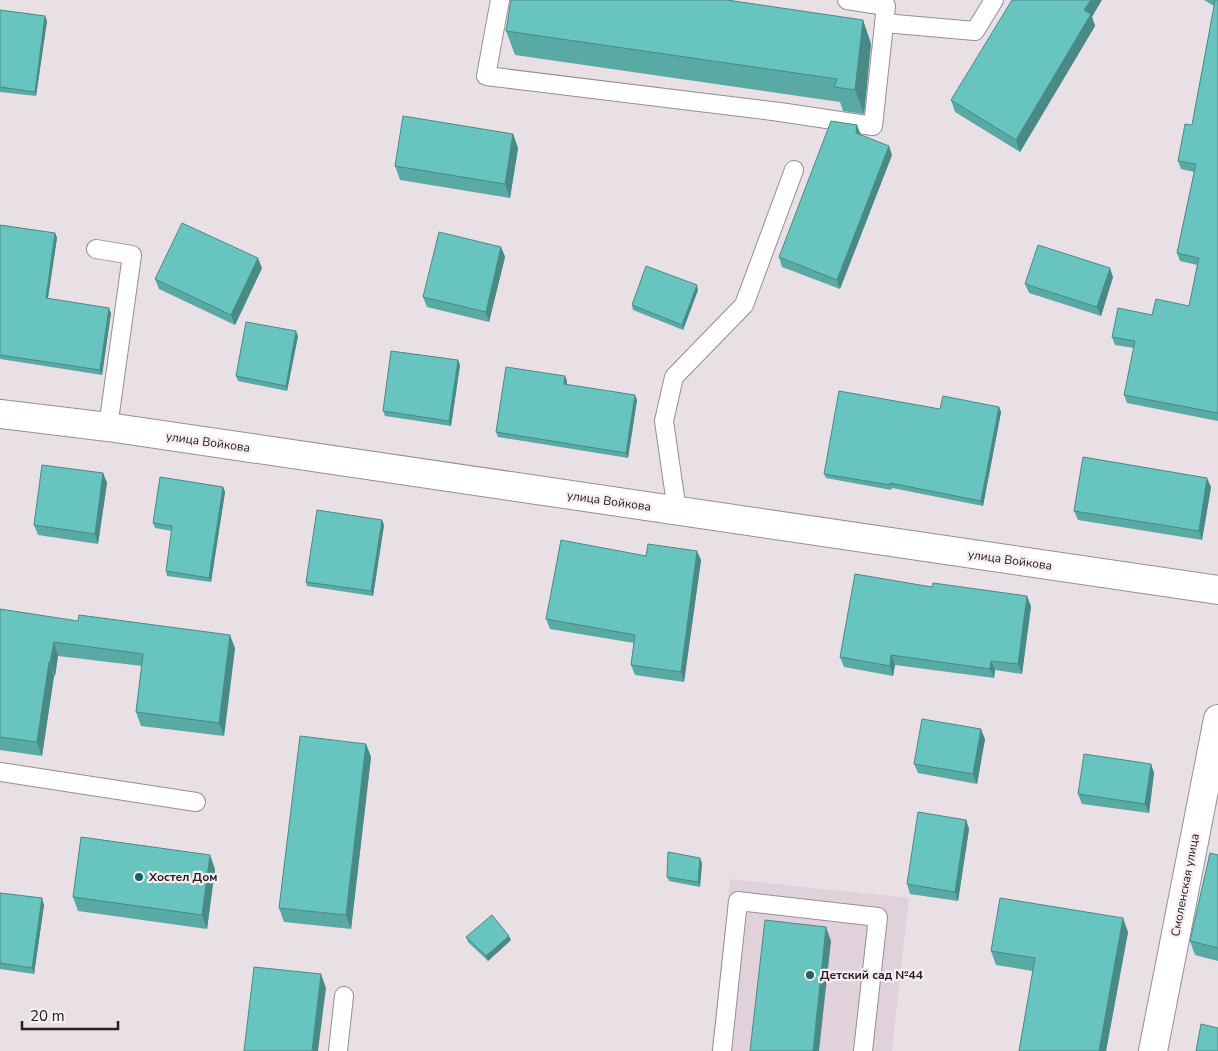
<svg xmlns="http://www.w3.org/2000/svg" width="1218" height="1051" font-family="'Nunito Sans',sans-serif">
<rect width="100%" height="100%" fill="#e9e0e6"/>
<polygon fill="#e1d1db" points="730,879 909,898 892,1051 711,1051"/>
<g fill="none" stroke-linecap="round" stroke-linejoin="round">
<g stroke="#978e94" stroke-width="20">
<g id="lane">
<polyline points="500,0 486,76 780,112 873,126 886,6 847,0"/>
<polyline points="884,23 975,31 994,0"/>
<polyline points="96,249 132,255 108,427"/>
<polyline points="677,511 664,421 674,377 744,305 794,170"/>
<polyline points="0,772 196,802"/>
<polyline points="338,1051 344,996"/>
<polyline points="722,1051 738,901 878,917 863,1051"/>
</g>
</g>
<g stroke="#978e94" stroke-width="30">
<polyline id="street" points="0,414 108,427 1218,590"/>
</g>
<g stroke="#978e94" stroke-width="30">
<polyline id="secondary" points="1153,1051 1218,719"/>
</g>
<use href="#lane" stroke="#fff" stroke-width="18"/>
<use href="#street" stroke="#fff" stroke-width="28"/>
<use href="#secondary" stroke="#fff" stroke-width="28"/>
</g>
<g fill="#59a9a4">
<polygon points="1204,0 1218,0 1218,421 1127,403 1124,395 1134,348 1115,345 1112,337 1152,315 1189,306 1197,265 1180,261 1177,253 1194,172 1181,169 1178,161 1192,125 1214,6"/>
<polygon points="0,10 45,16 47,21 36,96 0,92"/>
<polygon points="1092,17 1095,26 1020,152 955,112 951,100"/>
<polygon points="863,20 871,44 864,114 843,111 840,102 515,55 506,31"/>
<polygon points="513,134 518,148 510,198 400,180 395,166"/>
<polygon points="861,135 892,155 840,289 782,267 779,257"/>
<polygon points="0,225 55,233 57,238 48,299 111,313 102,375 0,359"/>
<polygon points="501,247 505,257 489,322 427,307 423,297"/>
<polygon points="262,268 235,325 159,289 155,279"/>
<polygon points="1113,277 1101,316 1029,293 1025,284"/>
<polygon points="698,290 683,330 633,310 632,305"/>
<polygon points="298,336 287,391 238,381 236,376"/>
<polygon points="460,365 451,426 385,416 383,411"/>
<polygon points="567,381 566,385 637,400 628,458 498,437 496,432"/>
<polygon points="999,407 1001,412 983,506 892,488 891,490 826,478 824,474 940,409"/>
<polygon points="103,473 107,483 98,544 38,535 34,525"/>
<polygon points="223,487 225,492 211,582 167,576 166,571 172,531 155,528 153,523"/>
<polygon points="1211,487 1202,540 1078,520 1074,511"/>
<polygon points="384,525 373,596 307,586 306,582"/>
<polygon points="701,560 684,682 635,675 631,665 634,643 550,629 546,619"/>
<polygon points="1031,606 1022,674 995,670 994,678 895,665 893,676 844,667 840,657"/>
<polygon points="0,609 235,648 224,736 141,726 136,712 142,666 58,656 55,676 54,676 42,756 0,750"/>
<polygon points="985,739 977,784 918,773 914,764"/>
<polygon points="366,744 371,757 351,929 284,922 279,908"/>
<polygon points="1151,764 1154,773 1149,813 1082,804 1078,794"/>
<polygon points="966,820 969,829 958,901 910,894 907,884"/>
<polygon points="1218,855 1218,961 1195,955 1190,941"/>
<polygon points="702,863 700,887 669,881 667,877"/>
<polygon points="215,869 207,929 78,911 73,897"/>
<polygon points="0,893 42,898 44,905 34,974 0,969"/>
<polygon points="1128,932 1106,1051 1019,1051 1033,971 996,965 991,951"/>
<polygon points="466,937 511,940 488,961 468,942"/>
</g>
<g fill="#498986">
<polygon points="1091,0 1102,0 1092,17 1095,26 1020,152 1016,140 1084,10"/>
<polygon points="45,16 47,21 36,96 35,92"/>
<polygon points="863,20 871,44 864,114 855,90"/>
<polygon points="857,125 861,135 856,133"/>
<polygon points="513,134 518,148 510,198 505,184"/>
<polygon points="889,146 892,155 840,289 837,280"/>
<polygon points="55,233 57,238 47,303 46,298"/>
<polygon points="501,247 505,257 489,322 486,312"/>
<polygon points="258,258 262,268 235,325 231,315"/>
<polygon points="1110,268 1113,277 1101,316 1097,307"/>
<polygon points="697,285 698,290 683,330 682,325"/>
<polygon points="109,308 111,313 102,375 100,370"/>
<polygon points="296,331 298,336 287,391 286,386"/>
<polygon points="458,360 460,365 451,426 449,421"/>
<polygon points="565,376 567,381 566,389 564,384"/>
<polygon points="635,395 637,400 628,458 626,453"/>
<polygon points="999,407 1001,412 983,506 981,501"/>
<polygon points="103,473 107,483 98,544 95,534"/>
<polygon points="1207,478 1211,487 1202,540 1199,531"/>
<polygon points="223,487 225,492 211,582 209,578"/>
<polygon points="382,520 384,525 373,596 371,591"/>
<polygon points="697,551 701,560 684,682 681,672"/>
<polygon points="1027,596 1031,606 1022,674 1018,664"/>
<polygon points="230,635 235,648 224,736 219,723"/>
<polygon points="54,642 58,656 55,676 50,663"/>
<polygon points="891,655 895,665 893,676 890,666"/>
<polygon points="991,661 995,670 994,678 990,669"/>
<polygon points="49,662 54,676 42,756 37,742"/>
<polygon points="981,729 985,739 977,784 973,774"/>
<polygon points="366,744 371,757 351,929 346,915"/>
<polygon points="1151,764 1154,773 1149,813 1145,804"/>
<polygon points="966,820 969,829 958,901 955,892"/>
<polygon points="210,855 215,869 207,929 202,915"/>
<polygon points="700,858 702,863 700,887 698,882"/>
<polygon points="42,898 44,905 34,974 32,968"/>
<polygon points="1123,918 1128,932 1106,1051 1099,1051"/>
<polygon points="826,927 831,941 819,1051 813,1051"/>
<polygon points="509,936 511,940 488,961 486,956"/>
<polygon points="321,974 326,988 318,1051 312,1051"/>
</g>
<g fill="#68c4bf" stroke="#498986">
<polygon points="511,0 727,0 863,20 855,90 834,87 837,79 506,31"/>
<polygon points="1012,0 1091,0 1084,10 1091,14 1016,140 951,100"/>
<polygon points="1214,0 1218,0 1218,413 1124,395 1135,341 1112,337 1118,308 1152,315 1156,299 1189,306 1199,258 1177,253 1196,164 1178,161 1185,124 1192,125 1215,1"/>
<polygon points="0,10 45,16 35,92 0,87"/>
<polygon points="403,116 513,134 505,184 395,166"/>
<polygon points="831,121 857,125 856,133 889,146 837,280 779,257"/>
<polygon points="182,223 258,258 231,315 155,279"/>
<polygon points="0,225 55,233 46,298 109,308 100,370 0,355"/>
<polygon points="439,232 501,247 486,312 423,297"/>
<polygon points="1038,245 1110,268 1097,307 1025,284"/>
<polygon points="646,266 697,285 682,325 632,305"/>
<polygon points="246,322 296,331 286,386 236,376"/>
<polygon points="391,351 458,360 449,421 383,411"/>
<polygon points="506,367 565,376 564,384 635,395 626,453 496,432"/>
<polygon points="839,391 940,409 943,396 999,407 981,501 890,483 890,485 824,474"/>
<polygon points="1083,457 1207,478 1199,531 1074,511"/>
<polygon points="42,465 103,473 95,534 34,525"/>
<polygon points="160,477 223,487 209,578 166,571 172,526 153,523"/>
<polygon points="317,510 382,520 371,591 306,582"/>
<polygon points="561,540 646,556 648,544 697,551 681,672 631,665 635,635 546,619"/>
<polygon points="855,574 932,587 933,583 1027,596 1018,664 991,661 990,669 891,655 890,666 840,657"/>
<polygon points="0,609 78,621 79,615 230,635 219,723 136,712 143,654 54,642 50,663 49,662 37,742 0,737"/>
<polygon points="922,719 981,729 973,774 914,764"/>
<polygon points="300,736 366,744 346,915 279,908"/>
<polygon points="1084,754 1151,764 1145,804 1078,794"/>
<polygon points="918,812 966,820 955,892 907,884"/>
<polygon points="81,837 210,855 202,915 73,897"/>
<polygon points="668,852 700,858 698,882 667,877"/>
<polygon points="1210,853 1218,855 1218,948 1190,941"/>
<polygon points="0,893 42,898 32,968 0,963"/>
<polygon points="1000,898 1123,918 1099,1051 1019,1051 1035,958 991,951"/>
<polygon points="492,915 509,936 486,956 466,937"/>
<polygon points="765,920 826,927 813,1051 750,1051"/>
<polygon points="254,967 321,974 312,1051 244,1051"/>
<polygon points="1201,1024 1218,1028 1218,1051 1196,1051"/>
</g>
<g fill="#186562" stroke="#f7edf3" stroke-width="2">
<circle cx="139" cy="877" r="5"/>
<circle cx="810" cy="975" r="5"/>
</g>
<g text-anchor="middle" dominant-baseline="central" stroke-width="4.5" stroke-linejoin="round" paint-order="stroke">
<g font-size="12" fill="#232022" stroke="#f7edf3">
<text transform="translate(208 442) rotate(8)">улица Войкова</text>
<text transform="translate(609 501) rotate(8)">улица Войкова</text>
<text transform="translate(1010 560) rotate(8)">улица Войкова</text>
<text transform="translate(1185 885) rotate(-79)">Смоленская улица</text>
</g>
<g font-size="12" font-weight="bold" fill="#232022" stroke="#f7edf3" text-anchor="start">
<text x="149" y="877">Хостел Дом</text>
<text x="820" y="975">Детский сад №44</text>
</g>
</g>
<path d="M22 1021v8h96v-8" fill="none" stroke="#232022" stroke-width="2.5"/>
<text x="30" y="1021" font-size="15" fill="#232022" stroke="#f7edf3" stroke-width="4" paint-order="stroke">20 m</text>
</svg>
